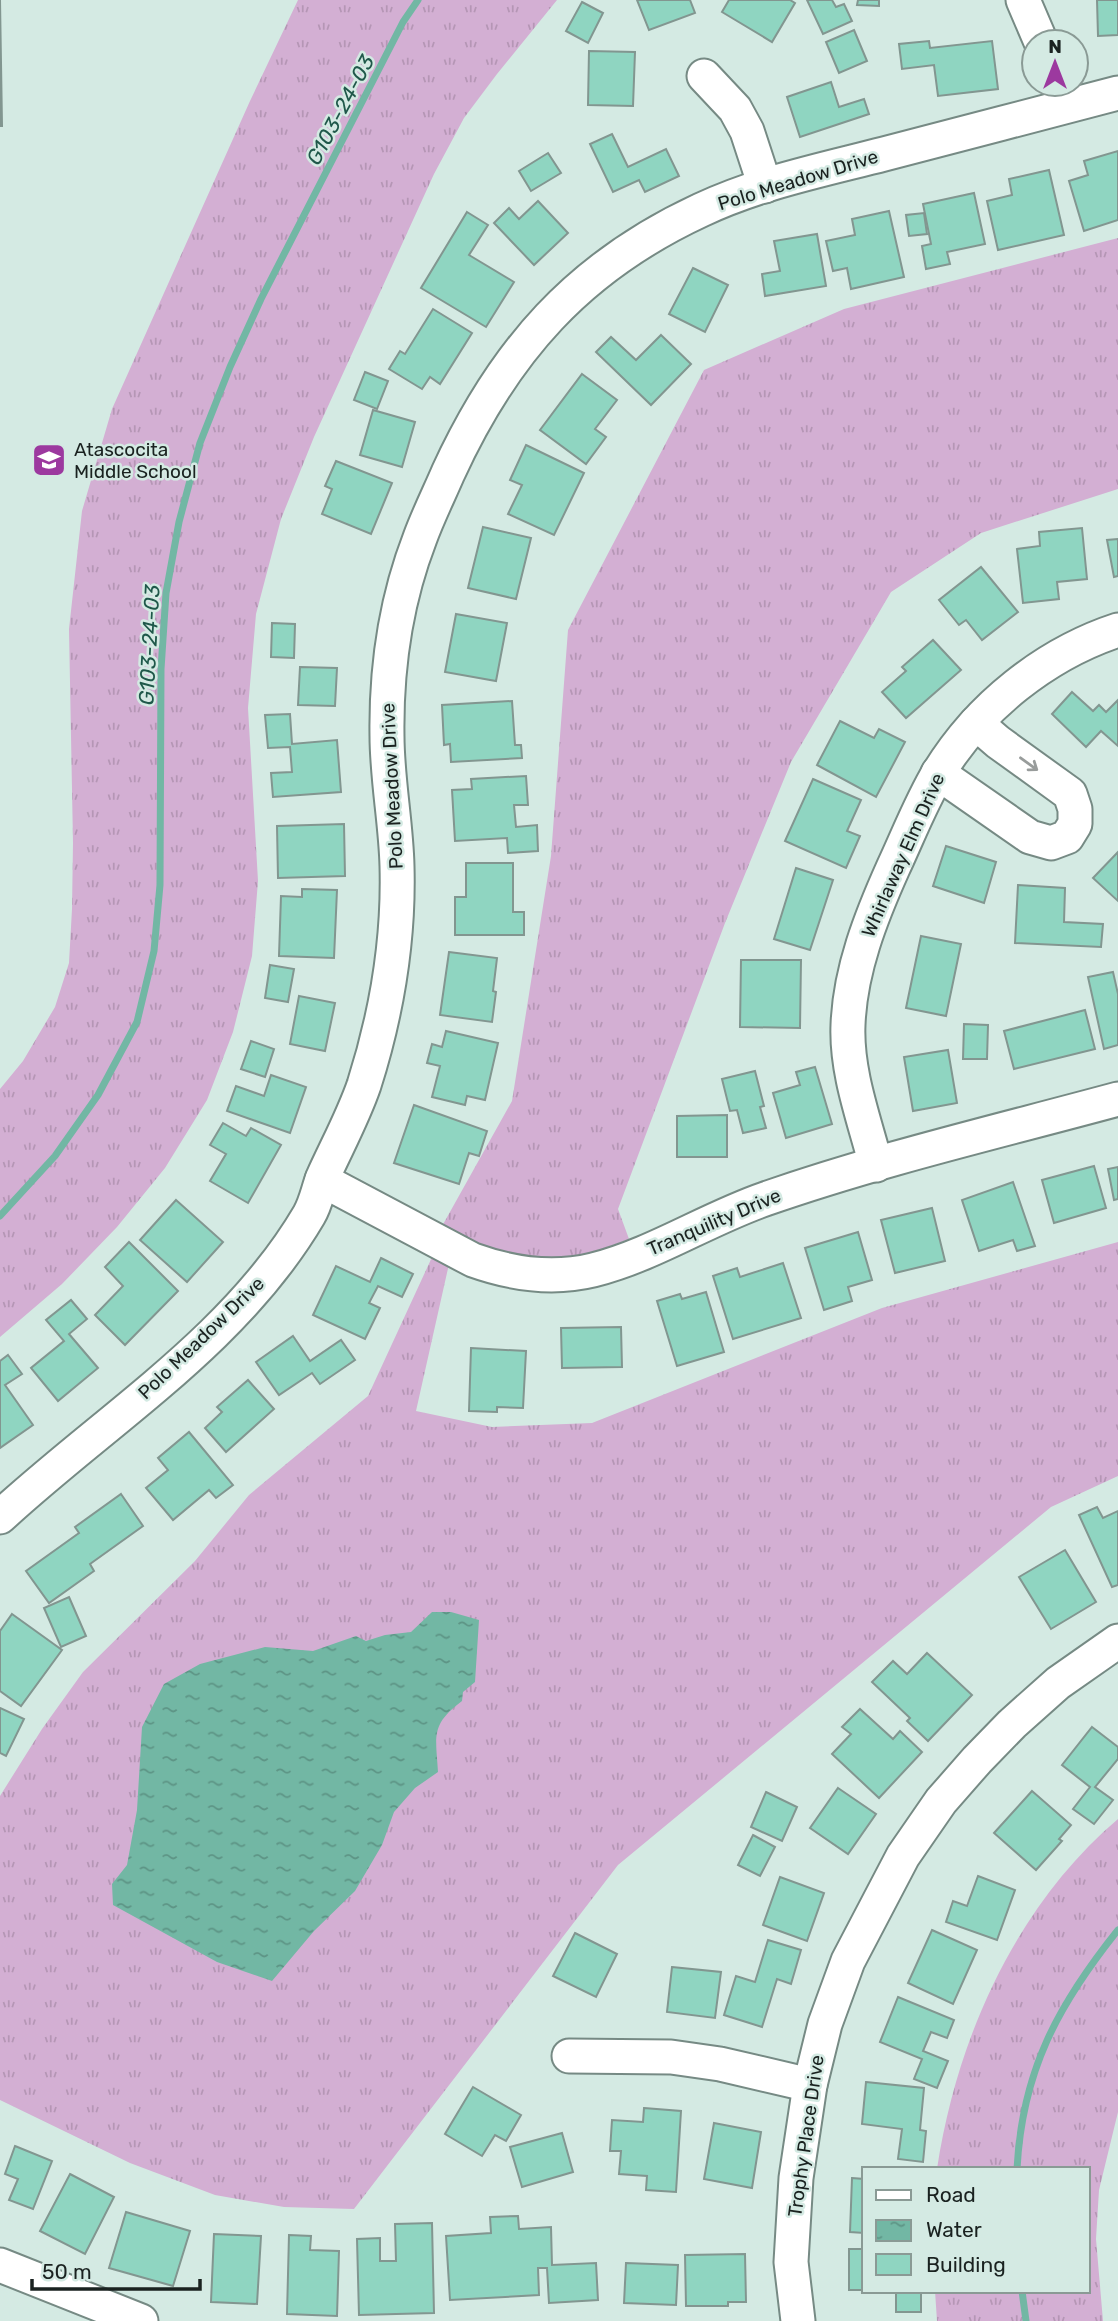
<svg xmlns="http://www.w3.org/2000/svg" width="1118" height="2321" font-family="Rubik,sans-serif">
<defs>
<pattern id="grass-tufts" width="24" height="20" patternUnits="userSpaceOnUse" patternTransform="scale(1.75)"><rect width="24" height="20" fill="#d3afd3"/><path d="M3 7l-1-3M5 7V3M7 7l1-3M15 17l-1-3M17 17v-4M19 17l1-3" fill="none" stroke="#b596b5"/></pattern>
<pattern id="water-ripples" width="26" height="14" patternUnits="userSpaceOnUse" patternTransform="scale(1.75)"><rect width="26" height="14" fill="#72b7a4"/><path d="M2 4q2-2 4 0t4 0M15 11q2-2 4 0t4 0" fill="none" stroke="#5d9485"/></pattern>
</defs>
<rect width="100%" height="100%" fill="#d4eae3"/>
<g fill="url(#grass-tufts)">
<polygon points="298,0 557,0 497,74 464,118 434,174 314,437 281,519 256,614 248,708 258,881 252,956 233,1032 207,1100 165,1168 117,1227 62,1284 0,1337 0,1089 23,1061 55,1007 69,963 72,909 73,843 69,629 82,511 112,409 250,101"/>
<path d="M1118 238V489L981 533 891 592 791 762 725 923 618 1209 629 1239C583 1257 545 1268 497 1252 478 1246 460 1236 441 1228L512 1101 551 856 568 630 704 370 844 309Z"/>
<polygon points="1118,1242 1118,1476 1051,1507 618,1865 354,2209 284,2207 215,2195 130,2163 0,2100 0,1796 42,1729 83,1672 195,1561 249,1495 368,1396 433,1255 449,1264 416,1411 492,1427 592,1423 882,1308"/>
<path d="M1118 1819V2112L1099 2190 1096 2239 1103 2321H937L935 2291H1088V2169H937C957 2037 1016 1906 1118 1819Z"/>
</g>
<path fill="url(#water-ripples)" d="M432 1612H451L479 1620 475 1682 463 1692 462 1701C430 1725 436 1736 438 1772L415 1788 394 1812 382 1845 355 1891 314 1931 272 1981 217 1962 113 1905 112 1884 127 1865 137 1810 142 1727 164 1684 200 1664 265 1647 313 1651 356 1636 366 1641 385 1635 411 1632Z"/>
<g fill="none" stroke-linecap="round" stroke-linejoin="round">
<g stroke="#72b7a4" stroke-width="7">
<polyline points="0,1216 55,1156 98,1095 137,1022 154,951 160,885 161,669 166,593 179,522 200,443 230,367 261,299 403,22 418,0"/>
<path d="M1017 2169C1022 2071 1058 2005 1118 1930"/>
<polyline points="1022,2291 1026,2321"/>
</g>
</g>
<g fill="#8fd5c1" stroke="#829690" stroke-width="2">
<polygon points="0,0 2,126 0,126"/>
<polygon points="637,0 690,0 695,13 649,30"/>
<polygon points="729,0 790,0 795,3 772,42 722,12"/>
<polygon points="807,0 832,0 836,7 844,4 852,21 823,34"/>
<polygon points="858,0 879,0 879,6 857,5"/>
<polygon points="1097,0 1118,0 1118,35 1098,36"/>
<polygon points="582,2 603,13 588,43 566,31"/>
<polygon points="854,30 867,61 839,73 826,42"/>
<polygon points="929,41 930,48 992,41 998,89 938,96 934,65 902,69 899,44"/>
<polygon points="589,51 635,52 633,106 588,105"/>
<polygon points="831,82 839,107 864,99 869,114 800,137 787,97"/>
<polygon points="612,134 628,167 666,149 679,176 645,192 639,180 613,192 590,144"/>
<polygon points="1118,151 1118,220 1084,231 1069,181 1088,175 1084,161"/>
<polygon points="548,153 561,173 531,191 519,171"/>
<polygon points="1049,170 1064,235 998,250 987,201 1012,195 1009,179"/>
<polygon points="974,193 985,244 947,252 950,264 926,269 922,246 931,244 923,204"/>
<polygon points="538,201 568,233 534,265 494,223 509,208 519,219"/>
<polygon points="889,211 904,277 851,289 847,268 833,271 826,241 855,235 852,219"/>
<polygon points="467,212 488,225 469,255 514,282 486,327 421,288"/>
<polygon points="924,213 927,234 909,236 906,215"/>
<polygon points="817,234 826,286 765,296 762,274 780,271 774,241"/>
<polygon points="693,268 728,285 705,332 669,314"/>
<polygon points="433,309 472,333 440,384 430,377 422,389 389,369 400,351 405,354"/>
<polygon points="661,335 691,364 651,405 596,352 611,337 636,360"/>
<polygon points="365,372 388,381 377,409 354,400"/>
<polygon points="582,374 617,400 595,429 606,437 586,464 540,430"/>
<polygon points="373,410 415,422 402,467 360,455"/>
<polygon points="526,445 584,473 554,535 508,514 522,485 510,480"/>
<polygon points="336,461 392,483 371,534 322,514 332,489 325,486"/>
<polygon points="483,527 531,538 516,599 468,588"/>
<polygon points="1082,528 1087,579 1057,582 1059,599 1023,603 1017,549 1040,546 1039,532"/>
<polygon points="1118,539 1118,576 1114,577 1107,540"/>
<polygon points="981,567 1018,612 982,640 966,620 959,625 939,600"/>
<polygon points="456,614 507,623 496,681 445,672"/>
<polygon points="272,623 295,624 294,658 271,657"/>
<polygon points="933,640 961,670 906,718 882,692 906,671 902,667"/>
<polygon points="300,667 337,668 335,706 298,705"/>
<polygon points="1072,692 1093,711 1099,705 1106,712 1118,700 1118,746 1101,731 1086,747 1052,714"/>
<polygon points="512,701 515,745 521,745 522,758 451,762 450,744 444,745 442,705"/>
<polygon points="290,714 292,744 337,740 341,792 273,797 271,773 292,772 290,747 268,748 265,715"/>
<polygon points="840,721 874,738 879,729 905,742 876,797 817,765"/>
<polygon points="526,776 528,805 514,805 516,827 537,825 538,851 508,853 507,838 455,841 452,790 472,789 471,779"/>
<polygon points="813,779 861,800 847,831 860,836 846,868 785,841"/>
<polygon points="344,824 345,876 278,878 277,826"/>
<polygon points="946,846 996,862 984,903 933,886"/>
<polygon points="1118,852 1118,901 1093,878"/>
<polygon points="466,863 513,863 513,912 524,912 524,935 455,935 455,897 466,897"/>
<polygon points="796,868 833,880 810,950 774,939"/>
<polygon points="1018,885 1065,888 1064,922 1103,924 1101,947 1015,943"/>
<polygon points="302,889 337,890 334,958 279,956 281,896 302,897"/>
<polygon points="921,936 961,944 946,1016 906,1008"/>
<polygon points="449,952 497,958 493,991 496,992 492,1022 440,1015"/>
<polygon points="741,960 801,960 800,1028 740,1027"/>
<polygon points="270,965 294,969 288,1002 265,998"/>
<polygon points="1113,972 1118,994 1118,1045 1104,1049 1088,977"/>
<polygon points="299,996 335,1003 325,1051 290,1044"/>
<polygon points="1085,1010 1095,1049 1014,1069 1004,1031"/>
<polygon points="964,1024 988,1025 987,1059 963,1059"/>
<polygon points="446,1031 498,1043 485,1100 467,1096 465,1105 432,1097 440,1066 427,1063 432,1044 442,1047"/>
<polygon points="251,1041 274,1049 265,1077 241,1069"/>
<polygon points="948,1050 957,1103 913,1111 904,1057"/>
<polygon points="815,1067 832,1124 786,1138 773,1093 800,1085 796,1072"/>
<polygon points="755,1071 764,1106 760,1107 766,1128 743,1133 737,1110 730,1111 722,1079"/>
<polygon points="271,1075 306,1087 290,1133 227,1111 236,1086 264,1096"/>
<polygon points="414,1105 487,1131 479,1156 469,1153 459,1184 394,1163"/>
<polygon points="727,1115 727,1157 677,1157 677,1116"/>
<polygon points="223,1123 246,1136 251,1128 281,1145 248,1203 210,1181 226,1154 210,1145"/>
<polygon points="1094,1166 1106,1208 1054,1223 1042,1180"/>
<polygon points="1118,1167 1118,1199 1114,1200 1108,1169"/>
<polygon points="1013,1182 1035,1246 1017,1251 1013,1240 979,1251 962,1200"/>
<polygon points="176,1200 223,1242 187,1282 140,1240"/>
<polygon points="932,1208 945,1261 895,1273 881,1220"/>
<polygon points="858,1232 872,1280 848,1287 852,1301 824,1310 805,1248"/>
<polygon points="129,1242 178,1291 125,1345 95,1315 123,1286 105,1267"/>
<polygon points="381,1258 413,1274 402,1297 378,1286 369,1303 380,1308 365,1339 313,1315 336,1266 370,1282"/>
<polygon points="783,1263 801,1318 733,1339 713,1276 737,1268 740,1277"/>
<polygon points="706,1292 724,1352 677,1366 657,1301 680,1294 682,1299"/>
<polygon points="71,1300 87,1319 69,1334 98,1368 58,1401 31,1368 64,1341 46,1320"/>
<polygon points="621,1327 622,1367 562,1368 561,1328"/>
<polygon points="293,1336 310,1361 341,1340 355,1360 320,1384 312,1373 279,1395 256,1362"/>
<polygon points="471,1348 526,1351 523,1408 497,1407 497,1412 469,1411"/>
<polygon points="8,1355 22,1374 5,1385 33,1425 0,1448 0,1361"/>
<polygon points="248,1380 274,1409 226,1452 205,1428 222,1412 217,1407"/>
<polygon points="189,1432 233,1485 216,1498 209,1490 173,1520 146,1488 168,1470 158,1458"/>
<polygon points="121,1494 143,1526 90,1564 94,1571 49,1603 26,1571 79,1533 75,1527"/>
<polygon points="1097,1507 1103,1518 1118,1511 1118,1585 1112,1587 1079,1515"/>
<polygon points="1065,1550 1096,1602 1051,1629 1019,1577"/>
<polygon points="69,1597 86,1636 61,1647 44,1608"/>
<polygon points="12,1614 62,1650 21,1706 0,1691 0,1631"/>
<polygon points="927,1653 972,1695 928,1741 907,1721 910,1718 872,1682 893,1661 907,1674"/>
<polygon points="0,1708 24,1719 6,1756 0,1753"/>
<polygon points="860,1709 893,1739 900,1731 922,1752 879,1798 832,1754 851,1734 842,1727"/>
<polygon points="1092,1727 1118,1747 1118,1759 1095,1787 1113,1800 1094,1824 1073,1809 1090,1787 1062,1765"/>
<polygon points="838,1788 876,1814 848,1854 810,1828"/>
<polygon points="1032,1791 1071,1825 1059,1839 1062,1841 1036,1870 994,1833"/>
<polygon points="766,1792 797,1807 782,1841 751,1827"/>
<polygon points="753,1835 775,1847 760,1876 738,1865"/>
<polygon points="978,1876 1015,1890 997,1940 946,1922 953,1901 967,1906"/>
<polygon points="780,1877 824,1893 807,1941 763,1925"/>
<polygon points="932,1930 977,1950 953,2004 908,1983"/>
<polygon points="575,1933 617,1954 596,1997 553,1976"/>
<polygon points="768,1940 801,1950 791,1984 777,1979 762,2027 724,2015 736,1976 755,1982"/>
<polygon points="672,1967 721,1972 715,2018 667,2012"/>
<polygon points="898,1997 954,2020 947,2038 931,2032 923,2051 948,2061 937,2088 914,2079 922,2059 880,2042"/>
<polygon points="866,2082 924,2088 920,2130 926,2131 923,2162 898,2159 902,2129 862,2124"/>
<polygon points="473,2087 521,2115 506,2141 495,2135 482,2156 445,2134"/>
<polygon points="644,2108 681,2111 676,2192 646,2190 647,2176 619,2174 621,2151 610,2151 612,2120 643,2122"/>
<polygon points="714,2123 761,2132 752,2188 704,2179"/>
<polygon points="562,2133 573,2172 522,2187 510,2147"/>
<polygon points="15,2146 52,2161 33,2209 9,2200 18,2179 5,2174"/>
<polygon points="70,2174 114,2197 85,2254 40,2231"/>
<polygon points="852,2178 864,2179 864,2233 850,2232"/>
<polygon points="126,2212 190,2231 173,2286 109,2268"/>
<polygon points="518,2216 519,2229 551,2227 552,2265 596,2263 598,2300 549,2303 547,2268 538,2268 539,2295 450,2300 446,2236 491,2233 490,2217"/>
<polygon points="432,2223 434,2313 359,2315 357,2239 380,2238 380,2261 396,2261 395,2224"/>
<polygon points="214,2234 261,2236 257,2304 211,2302"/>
<polygon points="289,2235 311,2236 310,2250 339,2251 337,2316 287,2314"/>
<rect x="849" y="2249" width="15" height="41"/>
<polygon points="745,2254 746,2302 728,2302 728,2306 686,2306 685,2255"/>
<polygon points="626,2263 678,2265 676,2305 624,2303"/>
<rect x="896" y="2291" width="25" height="21"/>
</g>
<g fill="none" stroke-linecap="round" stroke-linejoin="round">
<g stroke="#768a84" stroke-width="37">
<g id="minor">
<polyline points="1023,0 1041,42"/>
<polyline points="704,76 735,109 747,131 765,186"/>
<polyline points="938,773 1030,837 1051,843 1067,837 1075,824 1075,809 1070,794 998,742 976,723"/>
<path d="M876 1165C864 1119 846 1072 848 1025 850 970 871 917 893 868 908 836 921 802 939 772 979 707 1045 654 1118 630"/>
<path d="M322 1180 473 1260C512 1274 552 1280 593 1270 653 1255 707 1219 765 1199 880 1159 1000 1131 1118 1099"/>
<path d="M0 1517C105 1420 235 1341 309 1215 316 1203 318 1190 323 1177 337 1146 353 1117 364 1085 386 1016 399 939 397 866 396 823 387 779 387 736 386 669 396 600 420 538 428 516 439 494 448 473 504 351 578 267 701 210 758 183 822 170 884 154 962 134 1040 113 1118 93"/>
<polyline points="569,2056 671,2057 720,2064 810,2085"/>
<polyline points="0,2265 141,2321"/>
<polyline points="798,2321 791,2262 796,2178 810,2085 825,2024 848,1961 903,1856 941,1801 977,1760 1012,1724 1058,1683 1118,1641"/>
</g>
</g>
<use href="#minor" stroke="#fff" stroke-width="33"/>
</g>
<defs><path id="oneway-shaft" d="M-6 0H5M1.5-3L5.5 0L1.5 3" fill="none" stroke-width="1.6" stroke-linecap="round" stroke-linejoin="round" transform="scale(1.75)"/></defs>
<use stroke="#989c9b" href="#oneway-shaft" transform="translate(1029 764) rotate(36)"/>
<defs>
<g id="school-square" transform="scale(1.75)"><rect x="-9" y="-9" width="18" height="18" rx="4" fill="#9c399f" stroke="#d4eae3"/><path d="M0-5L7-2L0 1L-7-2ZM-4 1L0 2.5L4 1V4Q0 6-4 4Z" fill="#fff"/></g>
</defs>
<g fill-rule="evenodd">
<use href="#school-square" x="49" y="460"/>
</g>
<g text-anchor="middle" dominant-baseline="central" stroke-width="5" stroke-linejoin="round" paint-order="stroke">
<g font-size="19" fill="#1a2220" stroke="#d4eae3">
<text transform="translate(798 180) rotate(-17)">Polo Meadow Drive</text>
<text transform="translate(392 786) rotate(-93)">Polo Meadow Drive</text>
<text transform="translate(903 855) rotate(-66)">Whirlaway Elm Drive</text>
<text transform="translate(714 1222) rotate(-23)">Tranquility Drive</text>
<text transform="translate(201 1338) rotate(-44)">Polo Meadow Drive</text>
<text transform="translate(806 2136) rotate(-82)">Trophy Place Drive</text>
</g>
<g font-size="19" fill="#1a2220" stroke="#d4eae3" text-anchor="start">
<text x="74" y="449">Atascocita<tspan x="74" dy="22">Middle School</tspan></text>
</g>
<g font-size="21" font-style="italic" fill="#1f584a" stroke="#d4eae3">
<text transform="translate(340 110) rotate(-62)">G103-24-03</text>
<text transform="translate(149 645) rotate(-87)">G103-24-03</text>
</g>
</g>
<rect x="862" y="2167" width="228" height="126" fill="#d4eae3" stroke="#8a9a95" stroke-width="2"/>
<rect x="876" y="2190" width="35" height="10" fill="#ffffff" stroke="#8a9a95" stroke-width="2"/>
<text x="926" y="2202" font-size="21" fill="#1a2220">Road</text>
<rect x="876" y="2220" width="35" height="21" fill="url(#water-ripples)" stroke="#8a9a95" stroke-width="2"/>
<text x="926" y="2237" font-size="21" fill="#1a2220">Water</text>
<rect x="876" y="2254" width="35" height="21" fill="#8fd5c1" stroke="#8a9a95" stroke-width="2"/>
<text x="926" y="2272" font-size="21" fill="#1a2220">Building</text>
<g transform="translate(1055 63)"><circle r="33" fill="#d4eae3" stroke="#8a9a95" stroke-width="2"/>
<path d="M0-5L12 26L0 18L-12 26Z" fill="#9c399f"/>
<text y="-10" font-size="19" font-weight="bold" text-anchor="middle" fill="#1a2220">N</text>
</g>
<path d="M32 2279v10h168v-10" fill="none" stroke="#1a2220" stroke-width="3.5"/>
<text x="42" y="2279" font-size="21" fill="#1a2220" stroke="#d4eae3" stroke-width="5" paint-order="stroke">50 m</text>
</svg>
